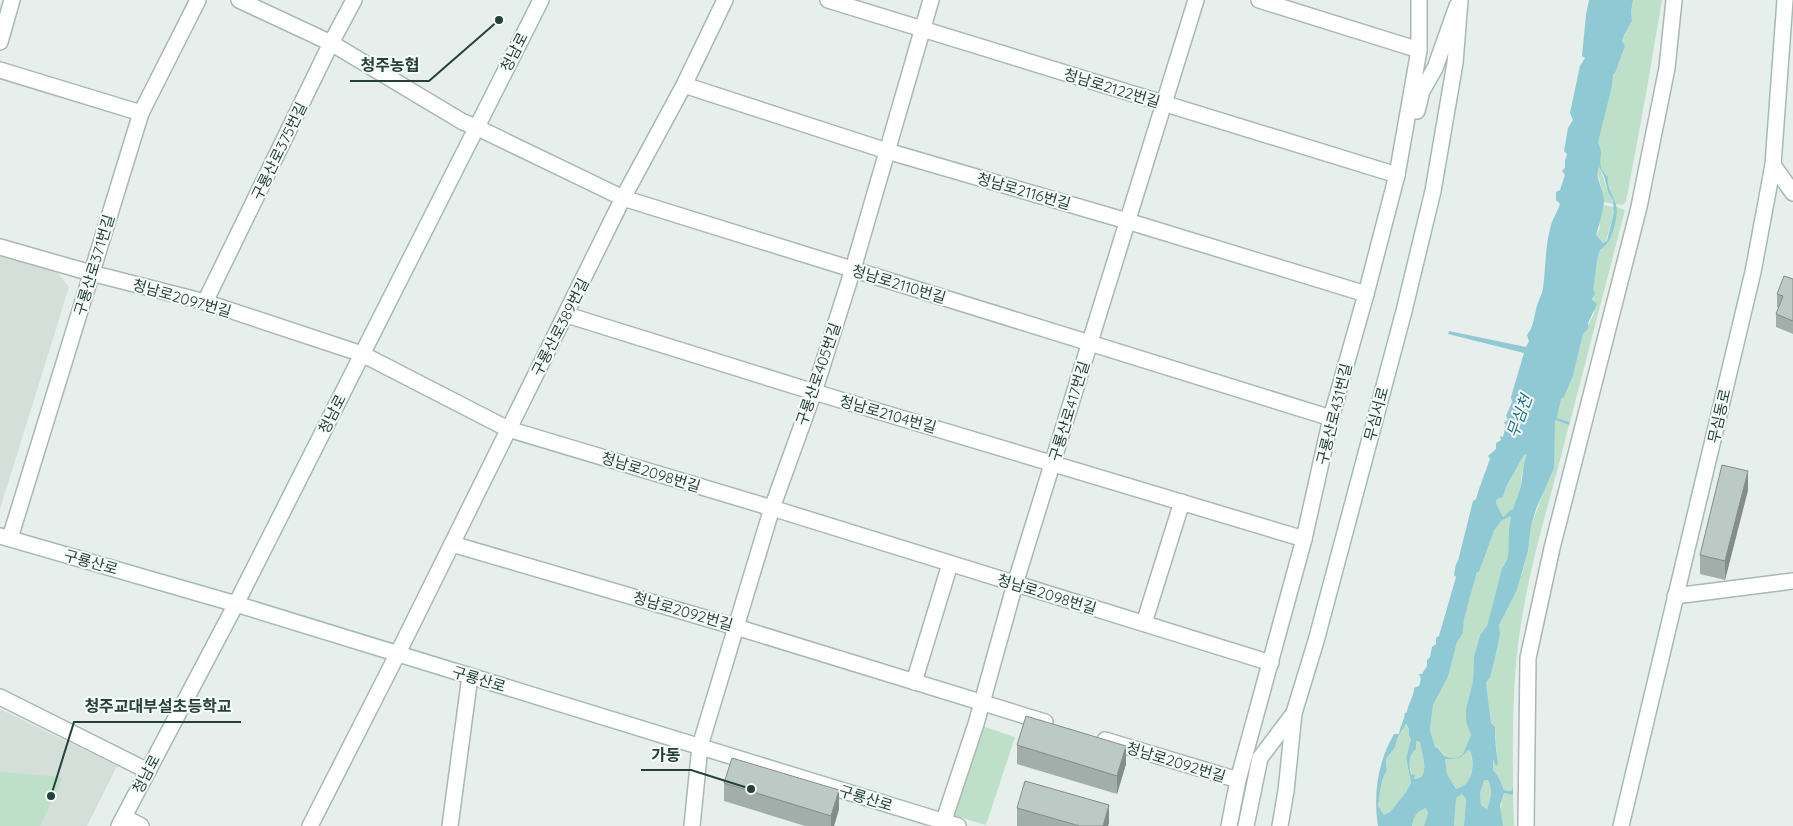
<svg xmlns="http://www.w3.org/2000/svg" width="1793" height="826" font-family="Quicksand,'Noto Sans KR',sans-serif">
<rect width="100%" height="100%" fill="#e6efeb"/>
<g fill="#d4dfda">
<polygon points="0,255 57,272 69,287 0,509"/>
<polygon points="0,709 117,766 87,826 0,826"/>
</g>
<g fill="#bfe0c8">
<polygon points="1633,0 1662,0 1646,94 1626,202 1622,205 1616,204 1607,181 1608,177 1603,172 1599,164 1600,160 1598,143 1612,86 1613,75 1616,71 1625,46 1622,41 1624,35 1632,21 1631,12"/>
<path d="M1598 166C1604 175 1604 183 1608 192 1610 196 1613 198 1613 204L1604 202V198L1597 171Z"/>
<polygon points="1603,205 1614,207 1614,212 1606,241 1603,243 1596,235 1600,228 1599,222"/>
<polygon points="1617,207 1625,210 1570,422 1557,418 1561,398 1564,397 1573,376 1583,334 1594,314 1593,289 1599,251 1607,244 1611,236"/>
<path d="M1555 420 1569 425C1553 491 1531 557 1521 624 1512 678 1513 732 1513 787L1511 791 1504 790 1498 776 1493 770V758L1497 757 1495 727 1491 723 1486 682 1490 678 1496 654 1500 634 1499 625 1517 590 1523 570 1528 551 1531 526 1542 496Z"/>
<polygon points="1527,453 1521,478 1521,486 1513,509 1510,510 1503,517 1496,503 1497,499 1503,497 1507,485 1524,455"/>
<path d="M1512 515C1509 531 1512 557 1502 568L1487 626 1480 635 1474 657 1473 681 1466 709V722L1471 735 1463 754 1459 757 1451 758 1444 756 1439 748 1435 747 1430 730 1433 705 1448 677 1457 642 1463 633 1464 619 1477 572H1479L1494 531 1501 521Z"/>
<polygon points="976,724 1015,737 986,825 945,813"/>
<path d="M1405 724 1409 729V736L1411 739 1406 758 1411 783 1406 792 1390 812 1384 815 1378 806C1381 792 1379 783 1387 770 1384 756 1391 756 1395 745 1396 744 1396 739 1397 737 1400 733 1403 730 1405 724Z"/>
<path d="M1416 741 1420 742C1421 752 1432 779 1414 779 1409 769 1407 757 1416 748Z"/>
<path d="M1469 748C1473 758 1474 774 1467 782 1465 786 1460 787 1456 789L1447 774 1445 759H1457Z"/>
<polygon points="0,772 63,777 40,826 0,826"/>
<path d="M1484 779 1488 780C1493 790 1491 799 1487 809L1481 805 1480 793Z"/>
<path d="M1504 793 1513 795 1514 826H1503C1498 815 1501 804 1504 793Z"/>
<polygon points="1462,794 1466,799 1464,826 1454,826 1456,798"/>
<path d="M1426 808 1428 813 1424 826H1412C1414 816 1416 812 1426 808Z"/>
</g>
<path fill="#8ec9d4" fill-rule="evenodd" d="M1589 0H1633L1631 12 1632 21 1624 35 1622 41 1625 46 1616 71 1613 75 1612 86 1598 143C1606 157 1593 163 1608 177 1606 189 1617 198 1617 211 1616 221 1613 237 1606 245 1606 245 1600 250 1600 250 1597 255 1595 281 1593 289L1595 294 1592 299 1597 304 1588 323V329L1583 334 1573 376 1564 397 1561 399 1557 418 1570 422 1569 425 1555 420 1554 468 1536 509 1531 526 1528 551 1517 590 1499 625 1500 634 1496 654 1490 678 1486 682 1491 723 1495 727C1495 739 1496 751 1498 764L1496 766 1493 759V770L1498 776 1504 790 1511 791 1513 787V795L1504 793 1500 806 1503 826H1464L1466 799 1462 794 1456 798 1454 826H1424L1428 813 1426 808C1416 812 1414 816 1412 826H1378C1373 794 1378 761 1394 734H1399C1400 726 1404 721 1405 713L1407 712C1408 703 1414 697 1414 688L1419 686 1421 679 1419 674H1422L1427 666V660L1430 657 1432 647 1436 644V638L1439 636 1456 577 1454 575 1456 564 1458 561 1473 501 1476 499C1480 485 1485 473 1490 459L1488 456 1496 449V443L1501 440 1500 436 1503 437 1506 425 1504 423 1508 420 1506 416 1512 402 1511 397 1524 353 1448 334 1449 331 1526 347 1529 341 1527 335C1533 328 1534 318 1536 310 1537 302 1542 296 1543 288 1546 267 1545 245 1551 225 1553 218 1558 211 1560 204L1556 200V192L1560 190 1565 175 1562 171 1565 168V161L1567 154 1564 151 1568 128 1573 120 1570 113 1580 66 1585 58 1582 56 1586 15ZM1599 167 1604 176 1608 192 1613 200 1614 212 1607 241 1603 243 1596 235C1598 230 1605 204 1604 199 1603 188 1594 177 1599 167ZM1527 454 1524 464 1521 486 1513 509 1510 510 1503 517 1496 503 1497 499 1503 497 1507 485 1524 455ZM1511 516C1511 520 1509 527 1509 532 1508 544 1511 558 1502 568L1487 626 1480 635 1474 657 1473 681 1466 709V722L1471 735 1463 754 1459 757 1451 758 1444 756 1438 748 1435 747 1430 730 1433 705 1448 677 1457 642 1463 633 1464 619 1477 572H1479L1494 531 1501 521ZM1406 724 1409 729V736L1411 739 1406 758 1411 783 1406 792 1390 812 1384 815 1378 806C1381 792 1379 783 1387 770 1384 756 1389 757 1395 747 1396 745 1396 741 1397 739 1399 734 1403 729 1406 724ZM1416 741 1420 742C1421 752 1432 779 1414 779L1415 775 1411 774C1409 766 1408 755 1416 749ZM1469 749C1474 757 1474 774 1467 782 1465 786 1460 787 1456 789L1447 774 1445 759C1459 759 1460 759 1469 749ZM1484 780H1488C1493 790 1491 799 1487 809L1481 805 1480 793Z"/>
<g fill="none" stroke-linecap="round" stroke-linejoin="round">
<g stroke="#a8b8b2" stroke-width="18">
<g id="street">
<polyline points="239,0 331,43 463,122 476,127 623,198 1331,418"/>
<polyline points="828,0 1397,175"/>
<polyline points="1259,0 1419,50"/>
<polyline points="0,42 12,0"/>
<polyline points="0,70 141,113"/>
<polyline points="684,85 887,151 1127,221 1366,294"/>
<polyline points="1417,111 1422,91 1435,68 1457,6"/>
<polyline points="1773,165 1793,193"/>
<polyline points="0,247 91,273 205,302 362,354 508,429 772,508 1271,663"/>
<polyline points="205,302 331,43 354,0"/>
<polyline points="567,315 814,392 1304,539"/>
<polyline points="10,538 141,113 198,0"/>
<polyline points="452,544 736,627 1045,722"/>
<polyline points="1675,596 1793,581"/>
<polyline points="1144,623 1182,502"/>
<polyline points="914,682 950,564"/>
<polyline points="0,697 148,771"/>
<polyline points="1105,740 1238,780"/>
<polyline points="124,817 141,826"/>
<polyline points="310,826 397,655 623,198 684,85 725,0"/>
<polyline points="450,826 470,676"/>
<polyline points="692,826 700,746 772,508 814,392 853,269 931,0"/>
<polyline points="942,826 976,724 1015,584 1196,0"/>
<polyline points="1229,826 1238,780 1304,539 1331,418 1366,294 1397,175 1419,50 1419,0"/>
<polyline points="1246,826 1260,758 1294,713"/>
<polyline points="1526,826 1528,658 1552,548 1639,207 1667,68 1674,0"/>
</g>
</g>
<g stroke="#a4bbb3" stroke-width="18">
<g id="secondary">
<polyline points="0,536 236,604 958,826"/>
<polyline points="119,826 236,604 541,0"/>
<polyline points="1280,826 1286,791 1294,713 1316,641 1404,311 1433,191 1455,63 1460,0"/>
<polyline points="1621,826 1753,272 1773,165 1785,0"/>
</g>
</g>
<use href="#street" stroke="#fff" stroke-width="15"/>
<use href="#secondary" stroke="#fff" stroke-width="15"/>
</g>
<g fill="#a1aea9">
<polygon points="1793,279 1793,334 1776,327 1776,314 1779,307 1777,307 1777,294"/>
<polygon points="1748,490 1725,580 1700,574 1700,555"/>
<polygon points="1017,745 1126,764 1117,794 1017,764"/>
<polygon points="724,783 839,809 834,826 805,826 724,801"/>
<polygon points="1017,808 1109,823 1108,826 1017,826"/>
</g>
<g fill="#838d89">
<polygon points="1748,471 1748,490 1725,580 1725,561"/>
<polygon points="1126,746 1126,764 1117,794 1117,776"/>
<polygon points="839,790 839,809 834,826 831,826 831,816"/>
<polygon points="1109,805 1109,823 1108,826 1103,826"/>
</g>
<g fill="#bbcac4" stroke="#838d89">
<polygon points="1784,276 1793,279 1793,321 1776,314 1783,296 1777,294"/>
<polygon points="1722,465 1748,471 1725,561 1700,555"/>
<polygon points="1026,716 1126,746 1117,776 1017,745"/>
<polygon points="732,758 839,790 831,816 724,783"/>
<polygon points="1025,781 1109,805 1103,826 1080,826 1017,808"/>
</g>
<g text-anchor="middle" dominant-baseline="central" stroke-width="4" stroke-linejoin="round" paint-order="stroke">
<g font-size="15" fill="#24423a" stroke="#f7fbf9">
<text transform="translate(514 52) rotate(-63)">청남로</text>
<text transform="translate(1112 88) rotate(17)">청남로2122번길</text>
<text transform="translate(279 151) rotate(-64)">구룡산로375번길</text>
<text transform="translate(1024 191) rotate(16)">청남로2116번길</text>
<text transform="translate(94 265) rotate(-73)">구룡산로371번길</text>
<text transform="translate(899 284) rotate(17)">청남로2110번길</text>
<text transform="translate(182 298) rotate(16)">청남로2097번길</text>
<text transform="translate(560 327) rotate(-63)">구룡산로389번길</text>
<text transform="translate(818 374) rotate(-71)">구룡산로405번길</text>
<text transform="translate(1069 411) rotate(-73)">구룡산로417번길</text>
<text transform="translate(332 414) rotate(-63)">청남로</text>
<text transform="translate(888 414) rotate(16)">청남로2104번길</text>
<text transform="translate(1334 414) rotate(-76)">구룡산로431번길</text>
<text transform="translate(1376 414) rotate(-75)">무심서로</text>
<text transform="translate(1719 416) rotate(-77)">무심동로</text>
<text transform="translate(651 472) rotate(17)">청남로2098번길</text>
<text transform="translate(91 562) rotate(16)">구룡산로</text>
<text transform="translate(1047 594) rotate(17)">청남로2098번길</text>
<text transform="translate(683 611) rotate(16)">청남로2092번길</text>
<text transform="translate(479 679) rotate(17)">구룡산로</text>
<text transform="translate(1176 762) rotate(17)">청남로2092번길</text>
<text transform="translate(146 774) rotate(-62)">청남로</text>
<text transform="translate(866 798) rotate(17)">구룡산로</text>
</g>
<g font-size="16" font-style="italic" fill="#1c6f80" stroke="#f7fbf9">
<text transform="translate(1519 416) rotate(-70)">무심천</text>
</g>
</g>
<path fill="none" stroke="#24423a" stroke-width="2" d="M499 20L429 81H350M51 796L74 722H241M751 789L691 770H641"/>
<g fill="#24423a" stroke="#f7fbf9" stroke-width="2">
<circle cx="499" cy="20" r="5"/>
<circle cx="51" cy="796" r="5"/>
<circle cx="751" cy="789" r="5"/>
</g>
<g font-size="16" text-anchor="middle" font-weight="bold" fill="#24423a" stroke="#f7fbf9" stroke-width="4" stroke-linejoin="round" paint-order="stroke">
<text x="390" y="71">청주농협</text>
<text x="158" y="712">청주교대부설초등학교</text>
<text x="666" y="761">가동</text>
</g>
</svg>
